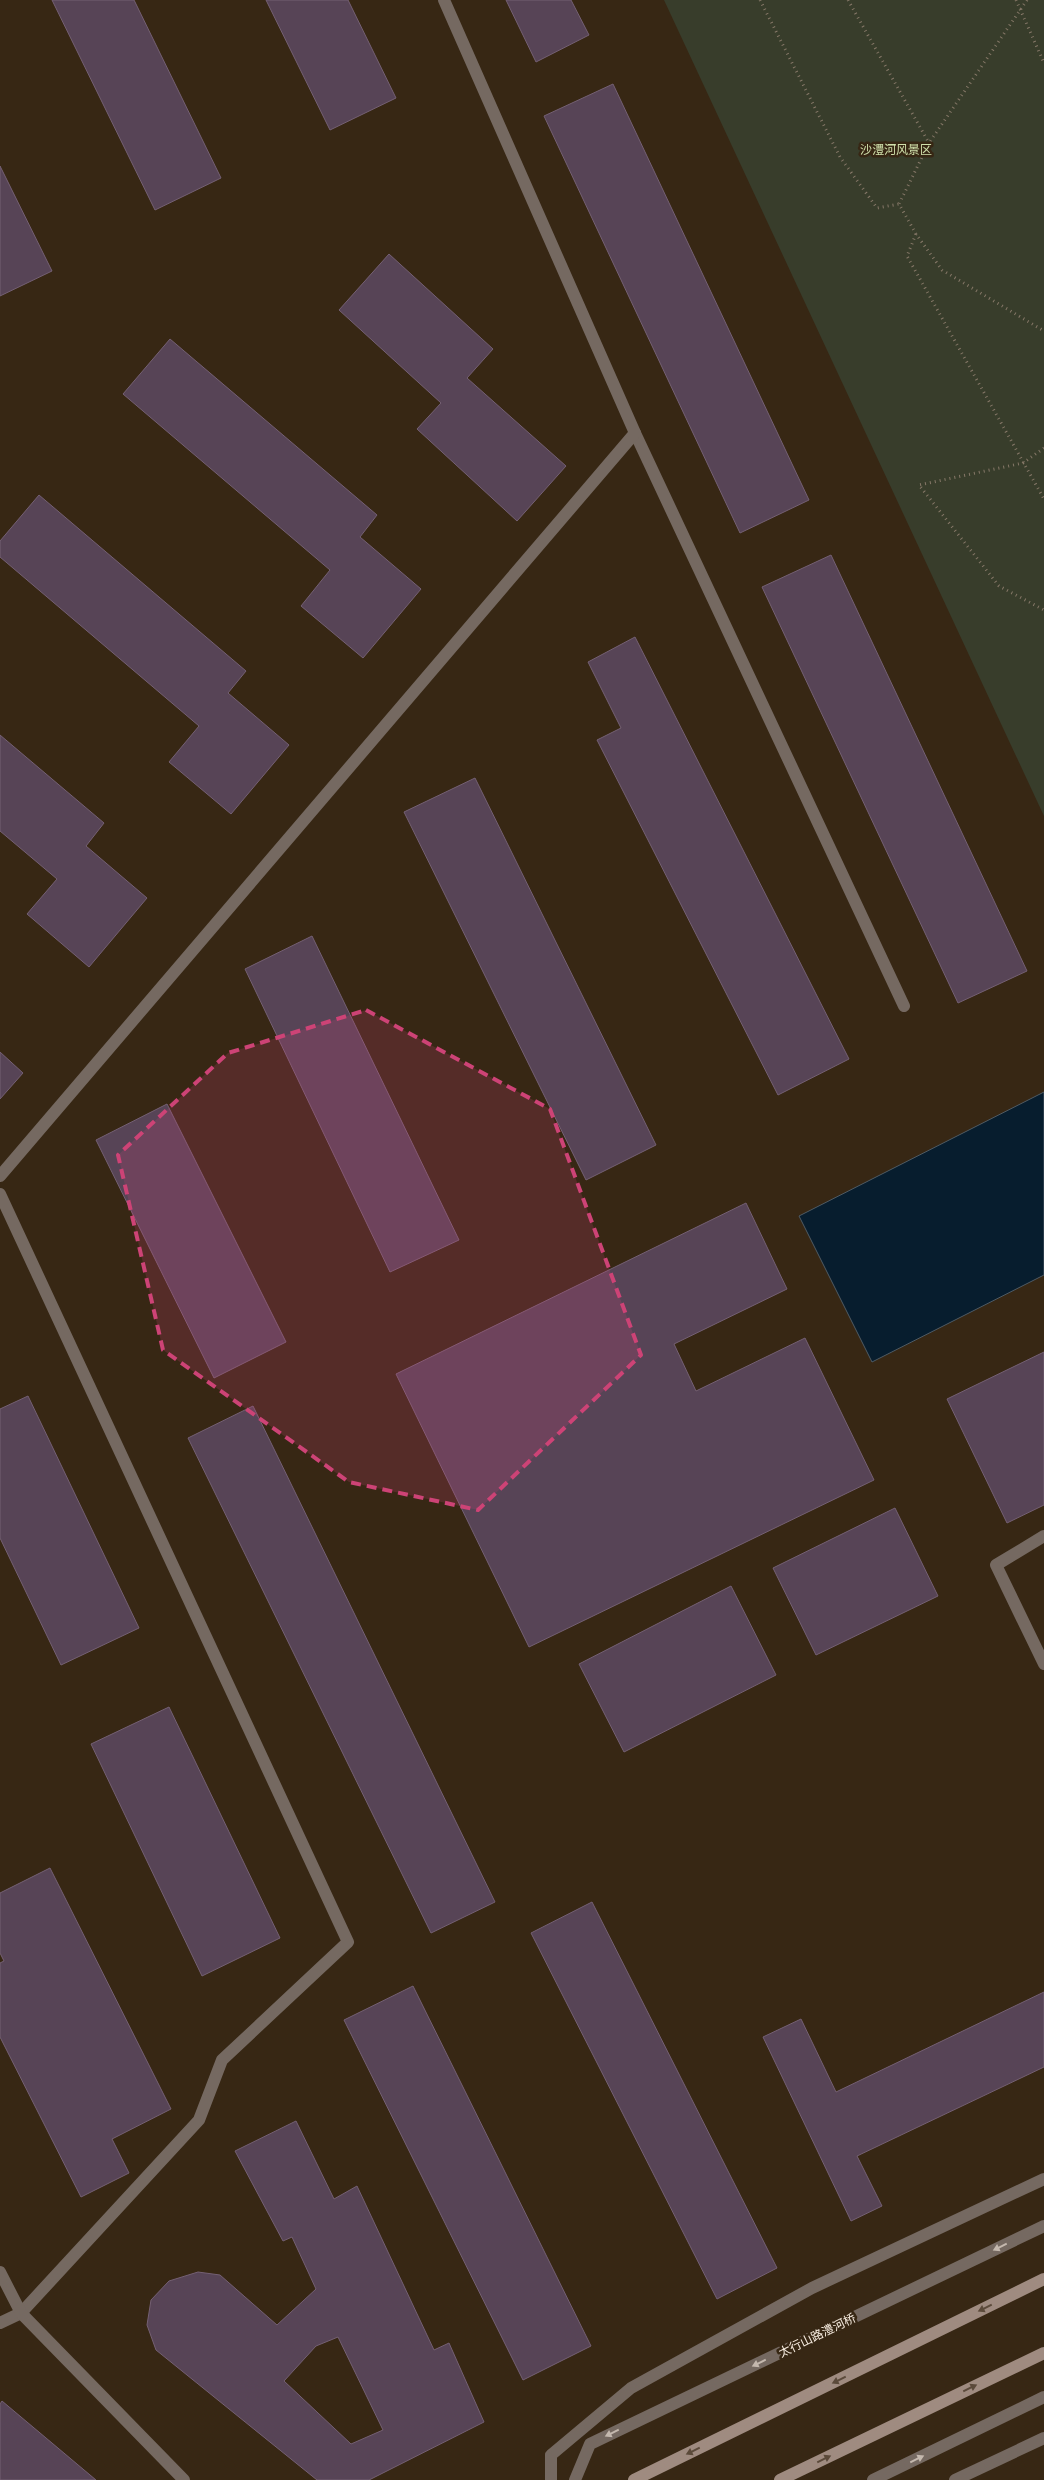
<svg xmlns="http://www.w3.org/2000/svg" width="1044" height="2480" font-family="Lato,'Noto Sans SC',sans-serif">
<rect width="100%" height="100%" fill="#372714"/>
<polygon fill="#383d2b" points="664,0 1044,0 1044,816"/>
<polygon fill="#071d2e" stroke="#4f5b64" points="1044,1092 1044,1275 872,1362 799,1216"/>
<g fill="#574456" stroke="#746073" fill-rule="evenodd">
<polygon points="52,0 134,0 221,178 155,210"/>
<polygon points="266,0 348,0 396,98 330,130"/>
<polygon points="506,0 571,0 589,35 536,62"/>
<polygon points="613,84 809,500 740,533 544,116"/>
<polygon points="0,166 52,271 0,296"/>
<polygon points="389,254 493,349 467,378 566,466 517,521 417,429 441,403 339,310"/>
<polygon points="170,339 377,515 360,537 421,589 363,658 301,606 330,570 123,394"/>
<polygon points="39,495 246,671 228,693 289,745 231,814 169,762 199,726 0,557 0,541"/>
<polygon points="831,555 1027,971 958,1003 762,587"/>
<polygon points="635,637 849,1059 778,1095 597,740 621,728 588,662"/>
<polygon points="0,735 104,823 86,846 147,898 89,967 27,914 57,879 0,831"/>
<polygon points="475,778 656,1145 586,1180 404,812"/>
<polygon points="312,936 459,1240 390,1272 245,969"/>
<polygon points="0,1052 23,1073 0,1099"/>
<polygon points="167,1104 286,1342 214,1378 96,1140"/>
<polygon points="746,1203 787,1289 674,1344 696,1391 805,1338 874,1480 529,1647 396,1374"/>
<polygon points="1044,1352 1044,1505 1007,1523 947,1399"/>
<polygon points="28,1396 139,1628 61,1665 0,1538 0,1409"/>
<polygon points="253,1406 495,1902 431,1933 188,1438"/>
<polygon points="895,1508 938,1596 816,1655 773,1568"/>
<polygon points="731,1586 776,1675 624,1752 579,1664"/>
<polygon points="169,1707 280,1938 202,1976 91,1744"/>
<polygon points="50,1868 171,2109 112,2139 129,2173 81,2197 0,2037 0,1963 4,1961 0,1953 0,1893"/>
<polygon points="592,1902 777,2268 717,2299 531,1933"/>
<polygon points="413,1986 591,2346 523,2380 344,2020"/>
<polygon points="1044,1992 1044,2067 857,2156 882,2206 851,2221 763,2037 801,2019 836,2092"/>
<path d="M296 2121 334 2199 357 2186 434 2350 449 2343 484 2422 369 2480H317L156 2350 147 2325 151 2300 169 2281 198 2272 220 2275 277 2325 316 2289 292 2237 283 2241 235 2151ZM338 2337 383 2430 351 2444 284 2381 316 2346Z"/>
<polygon points="2,2401 96,2480 0,2480 0,2404"/>
</g>
<g fill="none" stroke-linecap="round" stroke-linejoin="round">
<g stroke="#867868" stroke-width="3" stroke-dasharray="1 4" stroke-linecap="butt">
<polyline points="760,0 840,157 877,208 899,204"/>
<polyline points="848,0 929,143"/>
<polyline points="1016,0 1044,63"/>
<polyline points="1027,0 929,143 899,204 916,234 942,270 1044,331"/>
<polyline points="916,234 907,256 1044,499"/>
<polyline points="1044,448 1023,463 919,485 999,586 1044,610"/>
</g>
<g stroke="#756961" stroke-width="12">
<polyline points="635,433 904,1006"/>
<polyline points="0,1176 635,433 444,0"/>
<polyline points="0,1194 348,1942 222,2060 199,2120 21,2313 0,2323"/>
<polyline points="1044,1536 996,1565 1044,1664"/>
<polyline points="0,2272 21,2313 184,2480"/>
<polyline points="551,2480 551,2455 631,2388 812,2288 1044,2179"/>
<polyline points="575,2480 590,2444 1044,2226"/>
<polyline points="873,2480 1044,2397"/>
<polyline points="955,2480 1044,2438"/>
</g>
<g stroke="#9f8b80" stroke-width="12">
<polyline points="634,2480 1044,2279"/>
<polyline points="780,2480 1044,2353"/>
</g>
</g>
<defs><path id="oneway-solid" d="M-6-.8H1V-3.2L6.5 0L1 3.2V.8H-6Z" transform="scale(1.25)"/></defs>
<g fill="#c4b8ae">
<use href="#oneway-solid" transform="translate(1000 2247) rotate(154)"/>
<use href="#oneway-solid" transform="translate(759 2363) rotate(154)"/>
<use href="#oneway-solid" transform="translate(612 2433) rotate(154)"/>
<use href="#oneway-solid" transform="translate(917 2459) rotate(-26)"/>
</g>
<g fill="#5b4a3a">
<use href="#oneway-solid" transform="translate(985 2308) rotate(154)"/>
<use href="#oneway-solid" transform="translate(839 2380) rotate(154)"/>
<use href="#oneway-solid" transform="translate(970 2388) rotate(-26)"/>
<use href="#oneway-solid" transform="translate(693 2451) rotate(154)"/>
<use href="#oneway-solid" transform="translate(824 2459) rotate(-26)"/>
</g>
<path fill="#cd4376" fill-opacity="0.2" stroke="#cd4376" stroke-width="4" stroke-dasharray="10 6" stroke-linejoin="round" d="M366 1010 550 1109 641 1355 478 1510 349 1482 163 1350 118 1155 228 1053Z"/>
<g text-anchor="middle" dominant-baseline="central" stroke-width="5" stroke-linejoin="round" paint-order="stroke">
<g font-size="12" fill="#d0e0ab" stroke="#372714">
<text x="896" y="149">沙澧河风景区</text>
</g>
<g font-size="12" fill="#f8ede1" stroke="#372714">
<text transform="translate(817 2335) rotate(-26)">太行山路澧河桥</text>
</g>
</g>
</svg>
